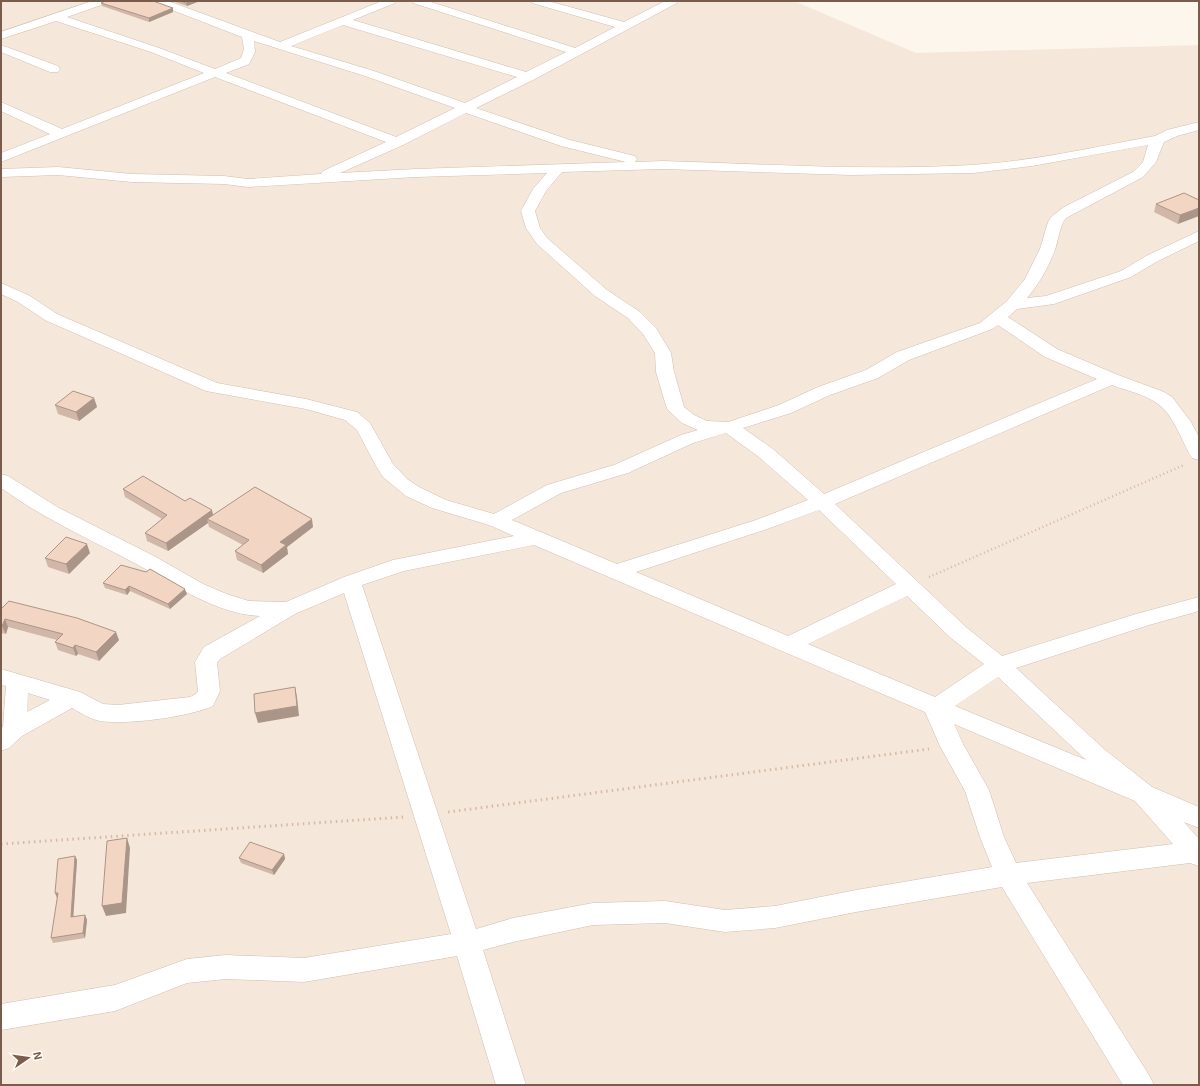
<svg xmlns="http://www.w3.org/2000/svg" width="1200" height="1086" font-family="'Exo 2',sans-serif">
<rect width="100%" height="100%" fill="#fdf6ec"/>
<polygon fill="#f5e8da" points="1,1 794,1 916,53 1199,45 1199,1085 1,1085"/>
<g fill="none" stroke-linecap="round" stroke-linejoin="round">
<g stroke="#d1beb0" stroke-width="1">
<g id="street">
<path d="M92 1H108L107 3 67 17 159 48 215 69 241 58 244 49 242 37 154 3 153 1H168L280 42 382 1H396L395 3 353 20 526 72 566 52 413 3 412 1H428L575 48 615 27 532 3 531 1H548L624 22 665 1H678L677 3 533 80 476 108 570 140 635 156 637 159 635 162 663 161C766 164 869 171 972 165 1034 161 1095 147 1155 136L1167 130 1199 122V130L1177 136 1164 142 1156 162 1143 177 1066 218C1060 224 1058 241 1055 250 1048 268 1039 284 1027 298L1046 296 1121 271 1146 256 1199 231V241L1156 262 1131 277 1054 304 1017 309 1008 317 1057 349 1118 375 1164 392 1172 397 1191 422 1199 437V460L1192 458C1182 442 1174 415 1158 404 1145 394 1127 391 1112 385L835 504 967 628 1002 656 1136 614 1199 597V611L1149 625 1016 668 1104 749 1152 787 1199 807V828L1184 822 1199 839V866L1190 863 1027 883 1149 1075 1154 1085H1123L1002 887 856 912 775 928 725 932 665 923 593 925 513 942 483 950 526 1085H496L457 956 304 982 226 979 187 983 115 1011 1 1030V1004L115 985 187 959 226 955 304 958 451 934 344 593 295 614 220 659 217 663 220 691 213 706C188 717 128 725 100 721 90 719 81 713 72 708L22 736 9 748 1 751V728L3 727 6 686 1 685V669L80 692 103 704 118 705 190 697 196 694 198 691 195 662 204 647 260 616C216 614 177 586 140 566 109 549 76 534 45 516 30 508 16 498 1 488V474L8 476 59 508 154 556 203 584 229 595 249 601 286 602 344 577 393 560 514 536 489 525 432 508 406 496 383 477 376 466 357 430 345 420 306 409 206 391 45 320 18 302 1 294V283L30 296 57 314 217 383 306 399 357 412 370 423 393 464 407 479 419 487 446 500 494 514 547 485 614 465 681 435 698 430 682 423 667 409 656 372 655 353 643 334 628 318 595 296 537 244 526 228 521 211 533 189 547 173 416 177 248 187 224 184 132 182 58 175 1 177V169L58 167 132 174 224 176 248 179 321 174 323 171 386 142 215 77 1 162V153L50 134 1 111V102L62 129 204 73 151 52 56 21 1 39V32ZM343 25 517 77 465 103 374 71 291 46ZM254 41 365 76 455 108 396 137 226 73 249 64 255 52ZM466 113 561 146 626 162 416 169 340 173 403 145ZM1148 145 1143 162 1133 172 1064 207 1051 217 1048 222 1040 249 1025 279 1007 301 980 323 897 352 866 370 818 387 779 405 728 422 707 421 694 415 684 407 674 372 671 353 656 328 640 312 607 290 547 238 540 228 535 211 546 191 562 172 663 169 850 175 973 173 1032 166ZM998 325 1045 357 1097 379 824 494 773 449 743 428 791 413 830 395 878 378 909 360 992 329ZM726 433 759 457 808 500 756 520 617 564 512 520 561 493 628 473 693 443ZM819 510 896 584 788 636 636 572 770 528ZM534 545 925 712 940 746 965 791 980 837 992 867 856 890 775 906 725 910 665 901 593 903 513 918 476 929 362 585 404 571ZM907 596 951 638 984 664 935 697 808 644ZM998 677 1086 760 955 706ZM28 693 50 700 27 712ZM954 724 1135 801 1173 844 1016 863 1004 837 989 790 963 744Z"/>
<polygon points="1,45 58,66 60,69 58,72 50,72 1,52"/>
</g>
</g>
<polyline stroke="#d9b8a5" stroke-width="2.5" stroke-dasharray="1 3" stroke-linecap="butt" points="929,577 1184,465"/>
<g stroke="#d9b8a5" stroke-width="3" stroke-dasharray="1.5 4" stroke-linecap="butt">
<polyline points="448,812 929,749"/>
<polyline points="1,844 404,817"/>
</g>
<use href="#street" fill="#fff" fill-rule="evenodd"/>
</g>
<g fill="#d1b7a8">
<polygon points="172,1 200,1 187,6"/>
<polygon points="101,3 173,8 173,12 149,22 102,6"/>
<polygon points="1199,200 1178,224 1154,212 1156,204"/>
<polygon points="94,398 97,407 79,421 58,414 55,405"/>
<polygon points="123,489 185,501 213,515 313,527 287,547 288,554 263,573 237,560 235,551 243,545 209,527 208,523 168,551 147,541 145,533 162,519 125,497"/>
<polygon points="90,553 69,574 48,567 45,558"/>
<polygon points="121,565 187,594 170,609 130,591 127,595 105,588 103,583"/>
<polygon points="1,609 119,640 99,661 78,654 76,656 58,650 55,642 57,640 8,627 6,634 1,633"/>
<polygon points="284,854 285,859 274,875 241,863 239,858"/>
<polygon points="75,856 77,860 73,917 85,915 87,920 85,938 53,943 51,938"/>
</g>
<g fill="#aa9588">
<polygon points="191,1 200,1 187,6 186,3"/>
<polygon points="173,8 173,12 149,22 149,18"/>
<polygon points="1199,208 1199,216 1178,224 1180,215"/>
<polygon points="94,398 97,407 79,421 76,412"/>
<polygon points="212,510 214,519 207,519 208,523 168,551 166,543"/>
<polygon points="312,519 313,527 287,547 288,554 263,573 261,565 280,542"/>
<polygon points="87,544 90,553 69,574 66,564"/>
<polygon points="129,586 130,591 127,595 125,590"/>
<polygon points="185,589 187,594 170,609 168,604"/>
<polygon points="5,619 8,627 6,634 2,626"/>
<polygon points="116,632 119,640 99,661 96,652"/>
<polygon points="75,645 78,654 76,656 73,648"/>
<polygon points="295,687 297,697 299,716 258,723 255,713"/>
<polygon points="127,838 130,848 126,913 106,916 102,906"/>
<polygon points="284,854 285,859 274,875 272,870"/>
<polygon points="75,856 77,860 73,922 71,917"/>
<polygon points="55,893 58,893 57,898"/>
<polygon points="85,915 87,920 85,938 83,933"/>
</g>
<g fill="#f3d5c3" stroke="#aa9588">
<polygon points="105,1 153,1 173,8 149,18 101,3"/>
<polygon points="181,1 191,1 186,3"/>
<polygon points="1184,193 1199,200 1199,208 1180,215 1156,204"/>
<polygon points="73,391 94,398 76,412 55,405"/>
<polygon points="143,476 185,501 190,498 212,510 166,543 145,533 167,515 123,489"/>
<polygon points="255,487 312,519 280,542 286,545 261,565 235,551 249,540 207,519"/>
<polygon points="66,537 87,544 66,564 45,558"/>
<polygon points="121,565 146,572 150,569 185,589 168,604 129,586 125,590 103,583"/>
<polygon points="9,601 77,618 116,632 96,652 75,645 73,648 55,642 63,634 5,619 2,626 1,625 1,609"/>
<polygon points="295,687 297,706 255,713 254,694"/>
<polygon points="127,838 122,903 102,906 107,841"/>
<polygon points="250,842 284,854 272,870 239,858"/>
<polygon points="75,856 71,917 85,915 83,933 51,938 58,893 55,893 58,859"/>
</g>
<rect width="1200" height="1086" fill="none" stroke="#7a5c4d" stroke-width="4"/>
<g transform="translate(28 1058) rotate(77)" stroke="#fffaf3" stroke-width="3" paint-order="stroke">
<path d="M0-3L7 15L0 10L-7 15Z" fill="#7a5c4d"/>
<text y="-6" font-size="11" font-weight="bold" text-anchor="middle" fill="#7a5c4d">N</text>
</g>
</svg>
